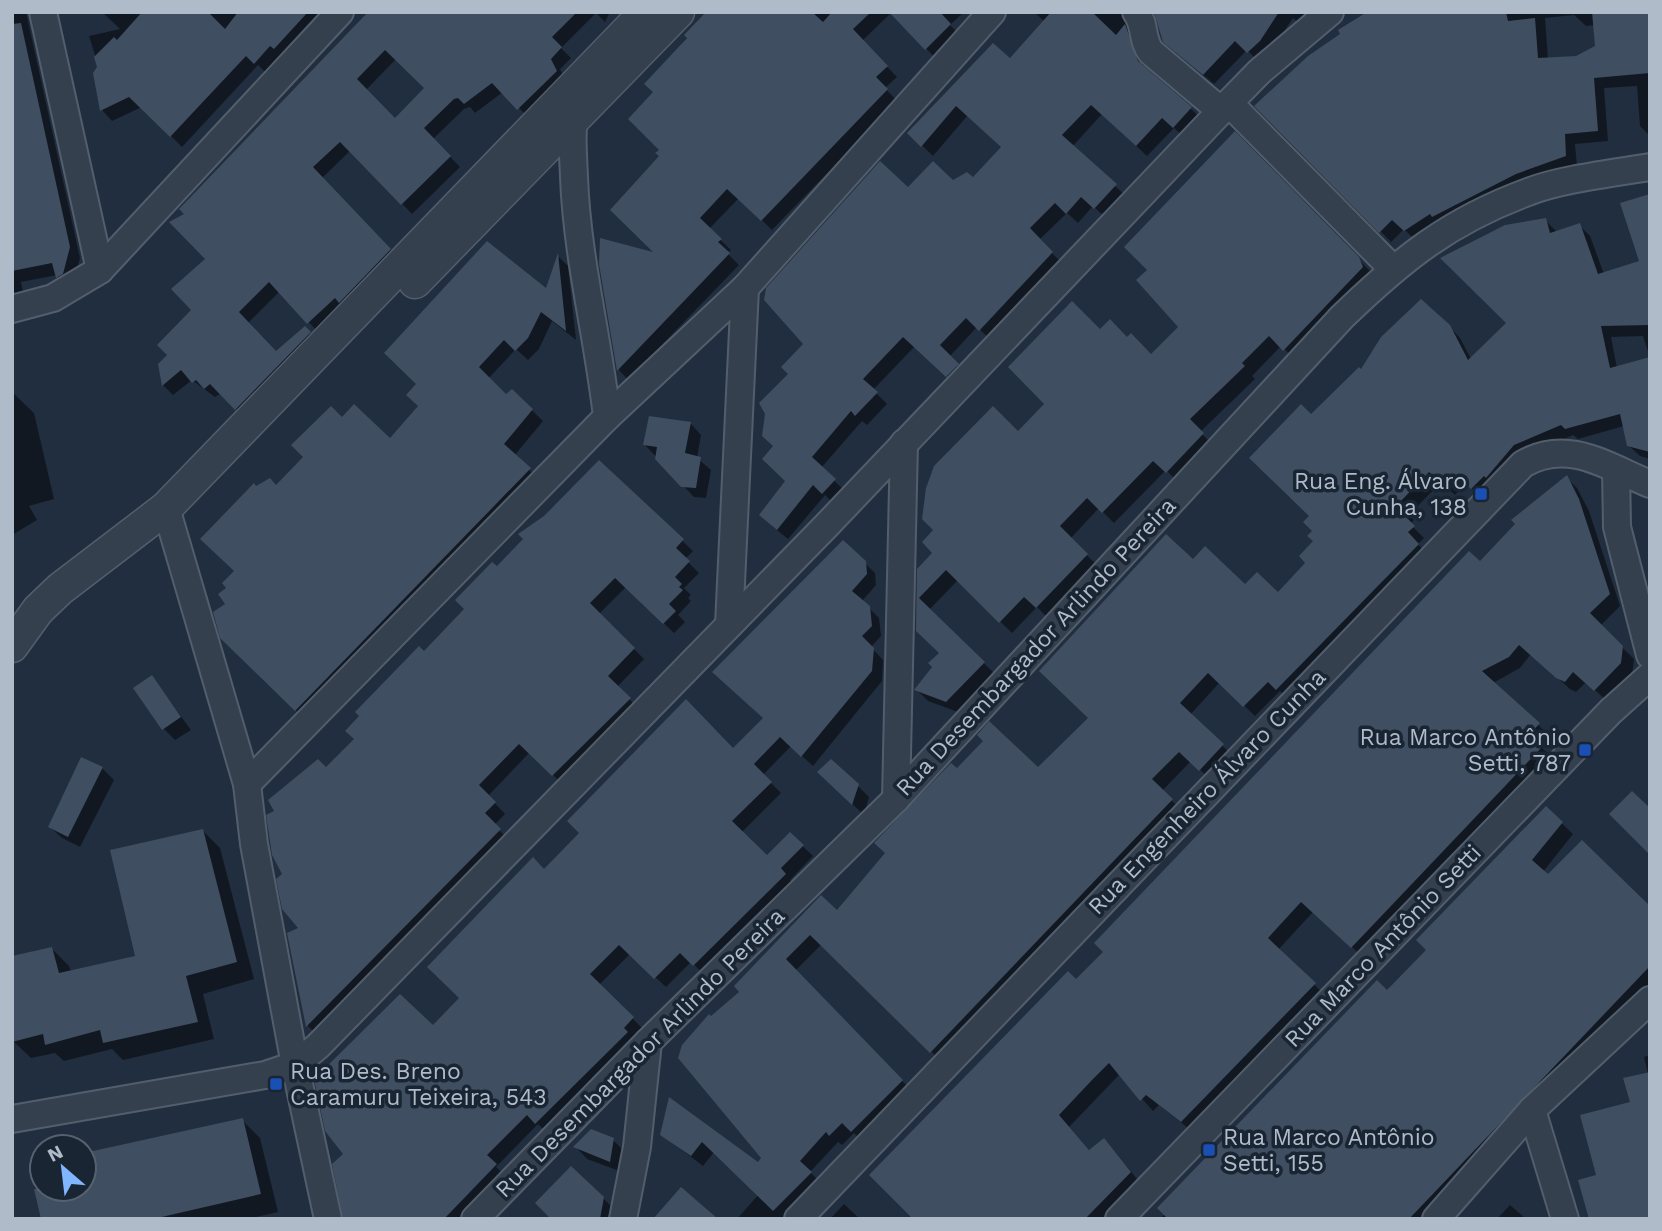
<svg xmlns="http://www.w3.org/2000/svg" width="1662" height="1231" font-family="'Work Sans',sans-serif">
<rect width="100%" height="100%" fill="#212e3f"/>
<g fill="#0007" fill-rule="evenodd">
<polygon points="12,12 26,12 80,258 73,284 68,288 57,275 21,282 24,296 12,298"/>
<polygon points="102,12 329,12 266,73 258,65 182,147 142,107 112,121 102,110 99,68 89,36 120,29"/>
<path d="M370 12H610L605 22 596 13 561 48 571 58 560 69 566 82 529 118 503 92 475 113 470 107 464 109 433 139 460 167 412 214 351 150 322 178 400 260 318 332 280 291 248 323 276 353 305 329 319 343 246 419 221 393 215 397 192 380 173 395 163 385 160 365 169 355 193 310 208 259 187 214ZM397 58 426 88 395 120 366 90Z"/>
<polygon points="709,12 964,12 950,25 960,35 936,59 892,12 862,41 897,77 885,88 897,101 772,230 739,198 709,229 731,250 727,253 739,265 628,380 619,370 601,264 659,255 662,150 656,93 647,84"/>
<polygon points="1034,12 1136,12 1130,25 1144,67 1202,119 1184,137 1174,128 1147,156 1102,114 1072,147 1126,196 1106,218 1093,206 1078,223 1067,213 1039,240 1063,264 991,340 977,327 949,357 968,376 958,386 915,346 873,390 887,404 867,425 862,421 821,468 845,491 833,503 825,495 788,539 772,526 788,481 775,446 790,374 806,344 908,189 973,179 1003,147 968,115 933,156 909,133 1011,60 1045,22"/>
<polygon points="1154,12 1319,12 1301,25 1293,18 1271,51 1259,62 1247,50 1214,84 1176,52"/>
<path d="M1452 12H1650V136L1640 126 1637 86 1604 88 1608 141 1575 144 1577 166 1416 241 1404 229 1391 242 1257 106ZM1574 15 1586 26 1595 25 1596 47 1577 58 1548 59 1545 18Z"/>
<polygon points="1235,134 1370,271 1373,279 1296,360 1281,346 1252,376 1255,379 1200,432 1214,446 1179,483 1166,470 1114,523 1099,508 1070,539 1098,566 1048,618 1037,607 1012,633 958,580 929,610 995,674 958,712 928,701 917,690 941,653 917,630 919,569 935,553 1018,434 1047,404 1100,332 1127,339 1151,356 1180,327 1149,270"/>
<polygon points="1650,196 1650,358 1643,336 1611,337 1617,368 1650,359 1650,459 1640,456 1628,445 1624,426 1578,439 1573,435 1525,456 1483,499 1466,483 1455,495 1441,482 1409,515 1414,520 1410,524 1424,538 1418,544 1429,556 1288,700 1280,691 1255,716 1220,682 1190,715 1233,756 1211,780 1191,761 1162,791 1182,811 942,1062 822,944 795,971 913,1092 863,1142 854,1133 842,1145 838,1142 810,1172 822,1184 787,1219 737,1219 758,1195 714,1152 703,1166 662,1135 670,1100 759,1164 764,1158 712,1018 742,992 737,986 821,897 837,913 957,771 1038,770 1090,718 1193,562 1245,586 1278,594 1308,563 1315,541 1311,516 1311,417 1361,372 1449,326 1460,338 1471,359 1508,323 1545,220 1557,232 1579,225 1590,236 1604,274 1641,262"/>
<polygon points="559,257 568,266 576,340 552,321 539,349 528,360 516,349 488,379 506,397 512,391 543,421 514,456 540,480 307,721 222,637 229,588 236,572 256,488 276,487 343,419 391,440 547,291"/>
<polygon points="12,392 34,413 54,499 29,506 37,520 12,535"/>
<polygon points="691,424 701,435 697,458 711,470 706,498 694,497 644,444"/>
<polygon points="599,462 693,551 685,559 699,573 684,588 691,595 688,598 691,601 678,615 685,622 674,633 626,587 599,614 644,659 617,687 640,710 563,785 530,752 488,796 505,814 494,825 509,840 317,1035 308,1026 289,934 300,929 284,875 326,770 356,739 424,653 466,609 497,569"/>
<polygon points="1566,477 1577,488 1589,511 1620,606 1600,626 1634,659 1632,675 1607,701 1586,682 1576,692 1570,689 1531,654 1520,668 1493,683 1550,736 1540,746 1553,758 1363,957 1313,912 1278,950 1326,996 1193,1132 1159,1105 1153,1111 1120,1074 1069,1127 1090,1151 1115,1152 1141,1184 1108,1219 915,1219 1076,981"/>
<polygon points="843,542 875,573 876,585 862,601 879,618 881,636 871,647 883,660 882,681 813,766 791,746 763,775 781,793 741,833 767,858 790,834 813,856 790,880 795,885 705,975 691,962 666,987 630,954 599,985 643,1029 547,1133 538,1124 496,1167 506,1176 465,1219 347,1219 345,1154 433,1027 461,998 544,871 733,751 765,719"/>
<polygon points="152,677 191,730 175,740 164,729"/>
<polygon points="102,768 114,780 80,847 62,838 50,827"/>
<polygon points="831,784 857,785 869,797 864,815"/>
<polygon points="1546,808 1573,834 1543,872 1548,876 1650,908 1650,989 1431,1219 1160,1219 1429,951"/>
<polygon points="203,831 220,848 254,979 203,994 214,1039 123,1060 112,1049 64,1061 55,1053 31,1058 13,1041 52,949 69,966 71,972 137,957"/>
<polygon points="1650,1055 1650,1219 1598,1177 1648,1074 1644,1057"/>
<polygon points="242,1120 260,1138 278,1212 248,1219 42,1219 30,1167 42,1165 42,1189 84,1189 84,1155"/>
<polygon points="613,1140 625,1152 622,1172 587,1159 576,1147"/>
<polygon points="603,1198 613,1208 611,1219 553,1219"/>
<polygon points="844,1204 860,1219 830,1219"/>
<polygon points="1510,1205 1526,1219 1497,1219"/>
</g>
<g fill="#3f4e61" fill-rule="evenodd">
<polygon points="142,12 208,12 225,29 238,12 308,12 274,49 270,46 254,64 246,56 170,137 129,97 100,111 93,73 97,67 94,57 114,37 117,40"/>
<path d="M368 12H577L552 37 562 47 551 59 557 71 517 110 492 83 464 104 458 98 454 99 424 128 451 156 401 205 340 142 313 167 391 249 339 303 335 298 307 324 269 282 239 312 276 351 305 326 311 332 235 410 210 384 204 389 196 380 192 383 181 370 162 386 158 364 167 355 157 345 191 310 171 289 205 259 169 222 184 214 179 209ZM385 50 424 88 395 118 357 79Z"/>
<polygon points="706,12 812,12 823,22 832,12 871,12 853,29 888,66 876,77 888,89 761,221 727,189 700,218 722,239 718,242 730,253 617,371 599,264 600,238 653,252 610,210 659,156 655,153 659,150 628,119 653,92 644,84 687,38 684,35"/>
<polygon points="889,12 940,12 951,24 925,50"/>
<polygon points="1051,12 1092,12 1116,35 1125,24 1138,61 1192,107 1173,128 1162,118 1136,146 1091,105 1062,135 1117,184 1094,209 1081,197 1066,214 1055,203 1030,228 1053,252 979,331 966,318 940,345 959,364 946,377 903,337 863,379 878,392 855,416 851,411 812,457 836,479 822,494 813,485 777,530 759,515 785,481 762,459 773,446 762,436 765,414 759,403 788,374 781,367 803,344 764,300 766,288 880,161 908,187 933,161 953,180 967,172 973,177 1001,147 956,106 921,147 907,133 993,43 1010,58"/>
<polygon points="1154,12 1279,12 1260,41 1247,53 1235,41 1203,75 1163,42"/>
<polygon points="1367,12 1506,12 1508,21 1535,18 1538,58 1576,56 1595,46 1592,12 1650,12 1650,73 1594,78 1598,131 1565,134 1566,156 1516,174 1432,217 1430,214 1404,231 1392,220 1379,233 1254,106 1308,56 1340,34 1338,30"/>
<polygon points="21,23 70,247 63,274 56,278 52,263 12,271 12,24"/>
<polygon points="1235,131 1359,257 1363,267 1283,351 1269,336 1242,363 1245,366 1190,419 1204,433 1166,473 1153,461 1102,513 1087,498 1060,526 1088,554 1036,608 1024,597 999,623 946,570 919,598 985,662 946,702 914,690 932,667 928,663 939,653 916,631 917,569 932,553 922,542 933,530 922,519 926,488 934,466 993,406 1018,431 1044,404 1008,367 1072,301 1100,329 1110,319 1127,337 1131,333 1151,354 1178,327 1136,280 1147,270 1124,247"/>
<polygon points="1650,194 1650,325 1601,326 1610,368 1650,357 1650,452 1627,446 1620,414 1565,429 1561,425 1514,445 1486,478 1484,476 1471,489 1454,474 1443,485 1429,472 1399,503 1404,508 1401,512 1415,526 1408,532 1419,544 1276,690 1268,682 1243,707 1208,673 1180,703 1224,744 1199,771 1179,752 1152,779 1173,799 930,1053 810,935 786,959 903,1080 851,1132 842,1123 829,1136 826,1132 800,1161 812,1172 773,1211 702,1142 691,1156 660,1135 669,1097 758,1162 761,1158 678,1058 682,1045 709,1014 711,1016 739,992 734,986 821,895 837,910 885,853 874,843 951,763 957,768 983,741 977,735 989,721 1038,767 1088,718 1039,671 1166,534 1193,559 1205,546 1245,584 1257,572 1278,592 1305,563 1299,556 1313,541 1307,536 1312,531 1303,522 1309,516 1249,458 1301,404 1311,414 1359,367 1361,369 1381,337 1421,299 1450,325 1468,360 1506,323 1440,258 1505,225 1546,218 1550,233 1580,223 1598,274 1639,261 1620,203"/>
<polygon points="487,241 546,288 558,253 566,331 541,312 528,338 515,351 504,340 479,367 506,394 512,389 533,409 504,444 531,468 295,711 220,638 213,612 225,604 218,594 226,588 222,583 234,571 200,539 254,483 256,486 270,478 276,485 303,457 291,445 331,406 342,417 354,404 390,438 418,406 406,395 416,384 384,353"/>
<polygon points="649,416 691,422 685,453 701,457 696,488 681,487 655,459 657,447 643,445"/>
<polygon points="599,460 684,539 676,548 690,561 675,577 682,584 679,587 683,590 669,604 676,611 663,624 615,578 590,603 635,648 608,676 631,698 552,776 519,744 479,785 496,802 485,813 501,829 306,1027 287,933 298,928 282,909 276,879 282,874 272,855 266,815 274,811 268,800 318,759 326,767 354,739 345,731 359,716 355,712 419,646 424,651 464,609 455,600 492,562 497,566 523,539 518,534 544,516"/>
<polygon points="1567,475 1579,499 1610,594 1590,613 1623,646 1621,663 1594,691 1573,672 1565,682 1556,678 1519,645 1509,657 1482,671 1540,723 1530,734 1543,746 1351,948 1301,902 1268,938 1316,983 1181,1122 1146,1095 1140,1101 1109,1063 1092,1080 1059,1115 1089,1150 1104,1138 1131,1172 1085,1219 913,1219 869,1175 1068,971 1076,979 1103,952 1094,943 1469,551 1480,561 1515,524 1511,520"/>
<polygon points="843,540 866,561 867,574 852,591 870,606 872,626 862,636 874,648 872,671 801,757 780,737 754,764 772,782 732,821 767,855 790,832 804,845 781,868 786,874 693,966 680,953 654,979 619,945 590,974 634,1017 624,1028 628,1032 535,1124 527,1115 487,1155 497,1164 444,1219 343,1219 332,1164 343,1154 325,1131 314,1079 400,994 433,1025 459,998 427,967 533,857 544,869 579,833 567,821 686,699 733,748 763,718 712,672"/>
<polygon points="152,675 181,717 162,730 133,688"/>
<polygon points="81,757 103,767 68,837 48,827"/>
<polygon points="831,759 859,784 852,805 817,772"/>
<polygon points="1632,791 1650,808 1650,855 1609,814"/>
<polygon points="1546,806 1563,822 1532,860 1548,874 1582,840 1650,906 1650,966 1409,1219 1168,1219 1157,1208 1377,980 1387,990 1426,950 1416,940"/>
<polygon points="203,829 237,962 186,976 198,1022 103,1043 100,1030 45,1045 43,1034 12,1042 12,956 52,947 59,973 135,956 110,850"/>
<polygon points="1650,1072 1650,1219 1589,1219 1578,1180 1596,1175 1580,1115 1630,1102 1623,1078"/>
<polygon points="243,1118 261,1194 153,1219 41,1219 34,1189 84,1189 84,1153"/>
<polygon points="591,1129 614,1138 610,1162 573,1147"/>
<polygon points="571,1166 604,1197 600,1219 551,1219 535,1203"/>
<polygon points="681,1187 718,1219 653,1219"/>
</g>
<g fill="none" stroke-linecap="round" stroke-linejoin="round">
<g stroke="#535e6c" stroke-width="30">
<g id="minor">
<polyline points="43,12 100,270"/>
<path d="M1136 12C1146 25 1141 39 1151 52L1221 111"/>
<polyline points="1229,103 1392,268"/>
<path d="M575 107C571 131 573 153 574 177 577 258 598 337 607 417"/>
<polyline points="12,309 53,298 100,270 340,12"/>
<polyline points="1616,470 1617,527 1650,655"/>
<polyline points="166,508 247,784 254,844 295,1065 328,1219"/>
<polyline points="729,625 745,288"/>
<polyline points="247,784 607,417 745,288 992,12"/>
<polyline points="896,799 904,443"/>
<polyline points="1532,1110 1565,1219"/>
<polyline points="12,1119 265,1075 295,1065 318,1046 826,526 1221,111 1259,72 1330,12"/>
<path d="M475 1219 648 1042 896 799 1342 317C1402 259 1449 221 1528 192 1561 179 1614 173 1650 167"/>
<polyline points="623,1219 637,1147 648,1042"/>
<path d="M798 1219 1523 464C1568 438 1606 466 1650 484"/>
<polyline points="1119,1219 1611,711 1650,676"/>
<polyline points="1436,1219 1532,1110 1650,1000"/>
</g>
</g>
<g stroke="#535e6c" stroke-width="35">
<g id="tertiary">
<polyline points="415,282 678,12"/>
<polyline points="12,646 38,610 60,589 166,508 646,12"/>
</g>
</g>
<use href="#minor" stroke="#35404f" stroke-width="26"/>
<use href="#tertiary" stroke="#35404f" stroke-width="32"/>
</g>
<g fill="#1a4fb4" stroke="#1a2533" stroke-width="2.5">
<rect x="1474" y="487" width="14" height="14" rx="3.5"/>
<rect x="1578" y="743" width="14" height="14" rx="3.5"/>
<rect x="269" y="1077" width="14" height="14" rx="3.5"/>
<rect x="1202" y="1143" width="14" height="14" rx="3.5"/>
</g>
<g text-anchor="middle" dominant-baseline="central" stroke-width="7" stroke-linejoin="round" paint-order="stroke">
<g font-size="23" fill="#b0bbca" stroke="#1a2533" text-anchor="end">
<text x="1467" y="481">Rua Eng. Álvaro<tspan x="1467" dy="26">Cunha, 138</tspan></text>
<text x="1571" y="737">Rua Marco Antônio<tspan x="1571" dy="26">Setti, 787</tspan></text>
<text x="290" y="1071" text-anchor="start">Rua Des. Breno<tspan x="290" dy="26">Caramuru Teixeira, 543</tspan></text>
<text x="1223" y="1137" text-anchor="start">Rua Marco Antônio<tspan x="1223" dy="26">Setti, 155</tspan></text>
</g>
<g font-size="23" fill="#b0bbca" stroke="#1a2533">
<text transform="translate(1036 647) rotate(-47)">Rua Desembargador Arlindo Pereira</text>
<text transform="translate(1207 792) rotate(-46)">Rua Engenheiro Álvaro Cunha</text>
<text transform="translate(1383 946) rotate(-46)">Rua Marco Antônio Setti</text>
<text transform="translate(640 1053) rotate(-45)">Rua Desembargador Arlindo Pereira</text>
</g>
</g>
<rect width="1662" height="1231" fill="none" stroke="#b0bbca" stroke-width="28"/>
<g transform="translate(63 1168) rotate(332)"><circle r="33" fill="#1a2533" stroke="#56616f" stroke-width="2"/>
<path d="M0-5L12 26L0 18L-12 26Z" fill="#80b5ff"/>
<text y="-10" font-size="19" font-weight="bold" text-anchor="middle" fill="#b0bbca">N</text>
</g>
</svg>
